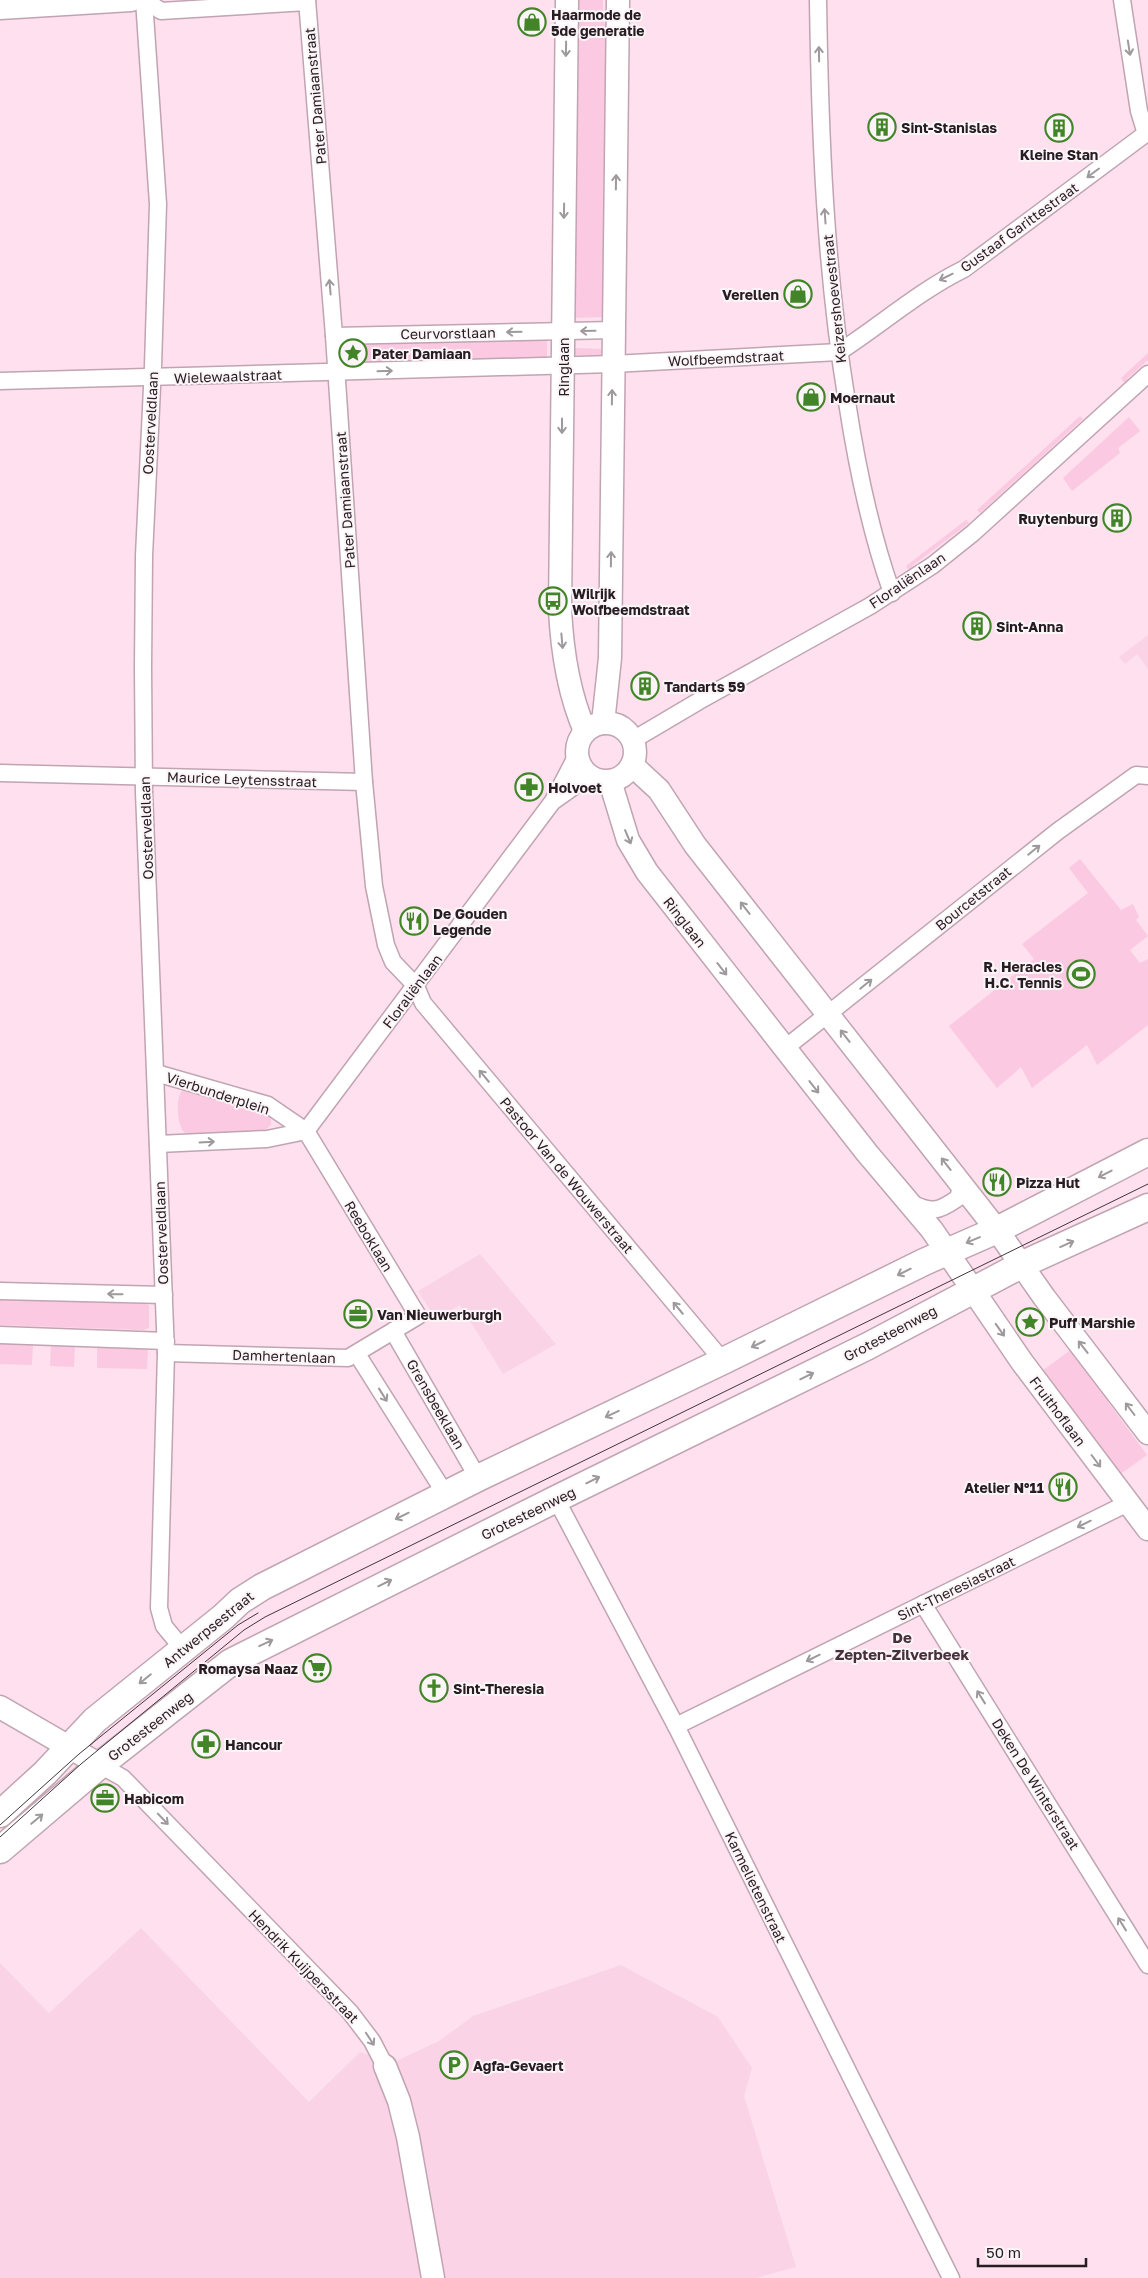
<svg xmlns="http://www.w3.org/2000/svg" width="1148" height="2278" font-family="'Golos Text',sans-serif">
<rect width="100%" height="100%" fill="#fee0ee"/>
<g fill="#fad4e6">
<polygon points="1148,635 1148,669 1137,654 1125,664 1119,657"/>
<polygon points="480,1254 556,1344 503,1374 460,1305 436,1319 418,1291"/>
<polygon points="141,1928 309,2102 360,2052 394,2062 439,2041 473,2016 621,1965 718,2017 752,2068 744,2096 796,2267 756,2278 0,2278 0,1963 49,2013"/>
</g>
<g fill="#fbc9e1">
<polygon points="575,0 603,0 603,21 610,34 605,317 570,318"/>
<path d="M547 337V357L352 362C343 359 343 351 348 344L351 343Z"/>
<polygon points="576,348 601,349 602,355 573,355 574,349"/>
<polygon points="1148,353 1148,360 1127,379 1130,382 1126,385 1121,378"/>
<polygon points="1080,416 1083,419 980,513 977,510"/>
<polygon points="1129,417 1140,431 1118,448 1120,453 1072,491 1063,478"/>
<polygon points="966,520 969,523 912,566 914,569 910,572 906,566"/>
<polygon points="1080,859 1121,910 1133,904 1139,917 1136,920 1148,936 1130,950 1140,963 1148,959 1148,1025 1097,1065 1087,1045 1032,1088 1021,1067 997,1088 949,1026 1034,959 1022,944 1088,893 1069,868"/>
<path d="M186 1090 268 1115 271 1119V1125L264 1131 186 1134C177 1129 175 1098 182 1091Z"/>
<polygon points="0,1299 146,1304 149,1305 149,1328 143,1330 0,1325"/>
<polygon points="0,1343 33,1344 32,1365 0,1364"/>
<polygon points="51,1345 75,1345 74,1367 50,1366"/>
<polygon points="97,1346 145,1349 148,1351 147,1369 97,1368"/>
<polygon points="1072,1349 1110,1393 1108,1402 1147,1455 1115,1478 1042,1371"/>
</g>
<g fill="none" stroke-linecap="round" stroke-linejoin="round">
<g stroke="#c1a4b1" stroke-width="19">
<g id="street">
<polyline points="144,0 158,204 153,366 144,556 143,667 144,792 166,1353 159,1608 164,1626 183,1649"/>
<polyline points="145,0 161,11 307,2"/>
<polyline points="307,0 334,336 364,782 374,886 386,945 393,962 416,986 423,1003 723,1361"/>
<path d="M818 0C820 136 825 268 847 402 857 467 870 531 892 593"/>
<polyline points="1122,0 1139,111 1146,134"/>
<polyline points="334,336 614,330"/>
<path d="M0 381 613 364 839 352C881 325 919 291 964 269L1148 132"/>
<polyline points="633,740 699,701 870,606 933,565 973,533 1148,374"/>
<polyline points="0,773 364,782"/>
<polyline points="555,800 576,785 595,779"/>
<polyline points="784,1049 1058,831 1136,775 1148,776"/>
<polyline points="156,1073 268,1105 306,1131 418,1316 348,1358 166,1353"/>
<polyline points="306,1131 553,801 577,755"/>
<polyline points="158,1144 267,1139 306,1131"/>
<path d="M911 1203C932 1213 938 1212 958 1198L962 1184"/>
<polyline points="0,1291 164,1295"/>
<polyline points="393,1331 478,1478"/>
<polyline points="0,1335 166,1341"/>
<polyline points="357,1354 446,1495"/>
<polyline points="556,1499 676,1726 951,2278"/>
<polyline points="923,1604 1148,1965"/>
<polyline points="676,1726 1128,1503"/>
<polyline points="100,1765 123,1778 350,2012 372,2041 385,2066"/>
</g>
</g>
<g stroke="#c1a4b1" stroke-width="25">
<g id="secondary">
<path d="M567 0 560 609C562 651 568 692 585 731"/>
<polyline points="0,8 131,0"/>
<circle cx="606" cy="752" r="29"/>
<polyline points="603,723 610,658 618,0"/>
<polyline points="632,765 659,790 695,845 997,1230 1044,1297 1148,1433"/>
<polyline points="610,781 628,840 647,872 867,1153 932,1230 1022,1362 1148,1529"/>
<polyline points="0,1707 100,1765"/>
<polyline points="385,2066 399,2101 408,2137 433,2278"/>
</g>
</g>
<g stroke="#c1a4b1" stroke-width="29">
<g id="primary">
<polyline points="0,1814 45,1773 95,1720 223,1617 240,1601 262,1587 478,1478 723,1361 924,1262 997,1230 1148,1152"/>
<polyline points="0,1850 100,1765 231,1662 556,1499 868,1346 1023,1264 1148,1207"/>
</g>
</g>
<use href="#street" stroke="#fff" stroke-width="16"/>
<use href="#secondary" stroke="#fff" stroke-width="22"/>
<use href="#primary" stroke="#fff" stroke-width="26"/>
<g stroke="#43353c" stroke-width="1">
<polyline points="0,1825 79,1754 238,1625 258,1613"/>
<polyline points="0,1837 81,1764 244,1630 265,1617 1148,1184"/>
</g>
</g>
<defs><path id="oneway-shaft" d="M-6 0H5M1.5-3L5.5 0L1.5 3" fill="none" stroke-width="1.6" stroke-linecap="round" stroke-linejoin="round" transform="scale(1.25)"/></defs>
<g stroke="#9e999c">
<use href="#oneway-shaft" transform="translate(1129 48) rotate(81)"/>
<use href="#oneway-shaft" transform="translate(566 49) rotate(91)"/>
<use href="#oneway-shaft" transform="translate(819 54) rotate(-91)"/>
<use href="#oneway-shaft" transform="translate(1093 173) rotate(143)"/>
<use href="#oneway-shaft" transform="translate(616 182) rotate(-89)"/>
<use href="#oneway-shaft" transform="translate(564 211) rotate(91)"/>
<use href="#oneway-shaft" transform="translate(825 216) rotate(-94)"/>
<use href="#oneway-shaft" transform="translate(946 277) rotate(154)"/>
<use href="#oneway-shaft" transform="translate(330 287) rotate(-95)"/>
<use href="#oneway-shaft" transform="translate(588 331) rotate(179)"/>
<use href="#oneway-shaft" transform="translate(514 332) rotate(179)"/>
<use href="#oneway-shaft" transform="translate(385 371) rotate(-2)"/>
<use href="#oneway-shaft" transform="translate(612 397) rotate(-89)"/>
<use href="#oneway-shaft" transform="translate(562 426) rotate(90)"/>
<use href="#oneway-shaft" transform="translate(611 559) rotate(-89)"/>
<use href="#oneway-shaft" transform="translate(562 641) rotate(85)"/>
<use href="#oneway-shaft" transform="translate(628 837) rotate(67)"/>
<use href="#oneway-shaft" transform="translate(1034 850) rotate(-39)"/>
<use href="#oneway-shaft" transform="translate(745 908) rotate(-128)"/>
<use href="#oneway-shaft" transform="translate(722 969) rotate(52)"/>
<use href="#oneway-shaft" transform="translate(866 984) rotate(-39)"/>
<use href="#oneway-shaft" transform="translate(845 1036) rotate(-128)"/>
<use href="#oneway-shaft" transform="translate(484 1076) rotate(-130)"/>
<use href="#oneway-shaft" transform="translate(814 1087) rotate(52)"/>
<use href="#oneway-shaft" transform="translate(207 1142) rotate(-3)"/>
<use href="#oneway-shaft" transform="translate(946 1164) rotate(-128)"/>
<use href="#oneway-shaft" transform="translate(1105 1174) rotate(153)"/>
<use href="#oneway-shaft" transform="translate(973 1240) rotate(157)"/>
<use href="#oneway-shaft" transform="translate(1067 1244) rotate(-24)"/>
<use href="#oneway-shaft" transform="translate(904 1272) rotate(154)"/>
<use href="#oneway-shaft" transform="translate(115 1294) rotate(-179)"/>
<use href="#oneway-shaft" transform="translate(678 1308) rotate(-130)"/>
<use href="#oneway-shaft" transform="translate(1000 1330) rotate(55)"/>
<use href="#oneway-shaft" transform="translate(758 1344) rotate(154)"/>
<use href="#oneway-shaft" transform="translate(1083 1347) rotate(-128)"/>
<use href="#oneway-shaft" transform="translate(807 1376) rotate(-26)"/>
<use href="#oneway-shaft" transform="translate(383 1395) rotate(58)"/>
<use href="#oneway-shaft" transform="translate(1130 1409) rotate(-127)"/>
<use href="#oneway-shaft" transform="translate(612 1414) rotate(155)"/>
<use href="#oneway-shaft" transform="translate(1096 1461) rotate(53)"/>
<use href="#oneway-shaft" transform="translate(593 1480) rotate(-26)"/>
<use href="#oneway-shaft" transform="translate(402 1516) rotate(154)"/>
<use href="#oneway-shaft" transform="translate(1084 1524) rotate(154)"/>
<use href="#oneway-shaft" transform="translate(385 1583) rotate(-26)"/>
<use href="#oneway-shaft" transform="translate(266 1643) rotate(-25)"/>
<use href="#oneway-shaft" transform="translate(813 1658) rotate(154)"/>
<use href="#oneway-shaft" transform="translate(145 1679) rotate(141)"/>
<use href="#oneway-shaft" transform="translate(981 1697) rotate(-122)"/>
<use href="#oneway-shaft" transform="translate(37 1819) rotate(-40)"/>
<use href="#oneway-shaft" transform="translate(163 1819) rotate(46)"/>
<use href="#oneway-shaft" transform="translate(1122 1924) rotate(-122)"/>
<use href="#oneway-shaft" transform="translate(370 2039) rotate(57)"/>
</g>
<defs>
<g id="shop-ring" transform="scale(1.4375)"><circle r="9.5" fill="#fbf5f7" stroke="#428528" stroke-width="1.5"/><path d="M-5-2.5h2.3a2.7 3.5 0 0 1 5.4 0H5L5.5 6h-11ZM-1.5-2.5h3a1.5 2.3 0 0 0-3 0Z" fill="#428528"/></g>
<g id="building-ring" transform="scale(1.4375)"><circle r="9.5" fill="#fbf5f7" stroke="#428528" stroke-width="1.5"/><path d="M-4-6H4V6H1V3H-1V6H-4ZM-2.5-4.3h1.7v1.8h-1.7ZM.8-4.3h1.7v1.8H.8ZM-2.5-1h1.7V.8h-1.7ZM.8-1h1.7V.8H.8Z" fill="#428528"/></g>
<g id="sight-ring" transform="scale(1.4375)"><circle r="9.5" fill="#fbf5f7" stroke="#428528" stroke-width="1.5"/><path d="M0-6L1.8-2.2L6-1.7L2.9 1.2L3.7 5.4L0 3.3L-3.7 5.4L-2.9 1.2L-6-1.7L-1.8-2.2Z" fill="#428528"/></g>
<g id="bus-ring" transform="scale(1.4375)"><circle r="9.5" fill="#fbf5f7" stroke="#428528" stroke-width="1.5"/><path d="M-5-6H5V4H4V6H2V4H-2V6H-4V4H-5ZM-3.5-4V0h7V-4ZM-3.5 1.2v1.5H-2V1.2ZM2 1.2v1.5H3.5V1.2Z" fill="#428528"/></g>
<g id="pharmacy-ring" transform="scale(1.4375)"><circle r="9.5" fill="#fbf5f7" stroke="#428528" stroke-width="1.5"/><path d="M-2-6h4v4h4v4h-4v4h-4v-4h-4v-4h4Z" fill="#428528"/></g>
<g id="restaurant-ring" transform="scale(1.4375)"><circle r="9.5" fill="#fbf5f7" stroke="#428528" stroke-width="1.5"/><path d="M-5-6h1v4h1v-4h1v4h1v-4h1v5L-1.5 .5V6h-2V.5L-5-1ZM5-6V6H3V1.5H1.5Q1.5-4 5-6Z" fill="#428528"/></g>
<g id="stadium-ring" transform="scale(1.4375)"><circle r="9.5" fill="#fbf5f7" stroke="#428528" stroke-width="1.5"/><path d="M0-5a6.5 5 0 1 0 0 10a6.5 5 0 1 0 0-10ZM-3.5-1.8h7v3.6h-7Z" fill="#428528"/></g>
<g id="office-ring" transform="scale(1.4375)"><circle r="9.5" fill="#fbf5f7" stroke="#428528" stroke-width="1.5"/><path d="M-6-3h4V-5.5h4V-3h4V5H-6ZM-1-4.5V-3h2v-1.5ZM-6 0V1H6V0Z" fill="#428528"/></g>
<g id="supermarket-ring" transform="scale(1.4375)"><circle r="9.5" fill="#fbf5f7" stroke="#428528" stroke-width="1.5"/><path d="M-6-5.5h2.5l.6 2H6L4.5 2H-2.5L-4.4-4H-6ZM-1.5 3.2a1.3 1.3 0 1 0 .1 0ZM3 3.2a1.3 1.3 0 1 0 .1 0Z" fill="#428528"/></g>
<g id="church-ring" transform="scale(1.4375)"><circle r="9.5" fill="#fbf5f7" stroke="#428528" stroke-width="1.5"/><path d="M-1.2-6h2.4v3.5h3.3v2.4h-3.3V6h-2.4V-.1h-3.3v-2.4h3.3Z" fill="#428528"/></g>
<g id="parking-ring" transform="scale(1.4375)"><circle r="9.5" fill="#fbf5f7" stroke="#428528" stroke-width="1.5"/><path d="M-3.5-5.5H1a3.5 3.5 0 0 1 0 7H-1V5.5H-3.5ZM-1-3.4V-.6H.8a1.4 1.4 0 0 0 0-2.8Z" fill="#428528"/></g>
</defs>
<g fill-rule="evenodd">
<use href="#shop-ring" x="532" y="22"/>
<use href="#building-ring" x="882" y="127"/>
<use href="#building-ring" x="1059" y="128"/>
<use href="#shop-ring" x="798" y="294"/>
<use href="#sight-ring" x="353" y="353"/>
<use href="#shop-ring" x="811" y="397"/>
<use href="#building-ring" x="1117" y="518"/>
<use href="#bus-ring" x="553" y="601"/>
<use href="#building-ring" x="977" y="626"/>
<use href="#building-ring" x="645" y="686"/>
<use href="#pharmacy-ring" x="529" y="787"/>
<use href="#restaurant-ring" x="414" y="921"/>
<use href="#stadium-ring" x="1081" y="974"/>
<use href="#restaurant-ring" x="997" y="1182"/>
<use href="#office-ring" x="358" y="1314"/>
<use href="#sight-ring" x="1030" y="1322"/>
<use href="#restaurant-ring" x="1063" y="1487"/>
<use href="#supermarket-ring" x="317" y="1668"/>
<use href="#church-ring" x="434" y="1688"/>
<use href="#pharmacy-ring" x="206" y="1744"/>
<use href="#office-ring" x="105" y="1798"/>
<use href="#parking-ring" x="454" y="2065"/>
</g>
<g text-anchor="middle" dominant-baseline="central" stroke-width="4" stroke-linejoin="round" paint-order="stroke">
<g font-size="14" font-weight="bold" fill="#271c22" stroke="#fbf5f7" text-anchor="start">
<text x="551" y="14">Haarmode de<tspan x="551" dy="16">5de generatie</tspan></text>
<text x="901" y="127">Sint-Stanislas</text>
<text x="1059" y="154" text-anchor="middle">Kleine Stan</text>
<text x="779" y="294" text-anchor="end">Verellen</text>
<text x="372" y="353">Pater Damiaan</text>
<text x="830" y="397">Moernaut</text>
<text x="1098" y="518" text-anchor="end">Ruytenburg</text>
<text x="572" y="593">Wilrijk<tspan x="572" dy="16">Wolfbeemdstraat</tspan></text>
<text x="996" y="626">Sint-Anna</text>
<text x="664" y="686">Tandarts 59</text>
<text x="548" y="787">Holvoet</text>
<text x="433" y="913">De Gouden<tspan x="433" dy="16">Legende</tspan></text>
<text x="1062" y="966" text-anchor="end">R. Heracles<tspan x="1062" dy="16">H.C. Tennis</tspan></text>
<text x="1016" y="1182">Pizza Hut</text>
<text x="377" y="1314">Van Nieuwerburgh</text>
<text x="1049" y="1322">Puff Marshie</text>
<text x="1044" y="1487" text-anchor="end">Atelier N°11</text>
<text x="298" y="1668" text-anchor="end">Romaysa Naaz</text>
<text x="453" y="1688">Sint-Theresia</text>
<text x="225" y="1744">Hancour</text>
<text x="124" y="1798">Habicom</text>
<text x="473" y="2065">Agfa-Gevaert</text>
</g>
<g font-size="14" fill="#271c22" stroke="#fbf5f7">
<text transform="translate(315 96) rotate(-95)">Pater Damiaanstraat</text>
<text transform="translate(1019 227) rotate(-36)">Gustaaf Garittestraat</text>
<text transform="translate(834 299) rotate(-96)">Keizershoevestraat</text>
<text transform="translate(448 333) rotate(-1)">Ceurvorstlaan</text>
<text transform="translate(726 358) rotate(-3)">Wolfbeemdstraat</text>
<text transform="translate(563 367) rotate(-90)">Ringlaan</text>
<text transform="translate(228 376) rotate(-2)">Wielewaalstraat</text>
<text transform="translate(150 423) rotate(-87)">Oosterveldlaan</text>
<text transform="translate(345 500) rotate(-94)">Pater Damiaanstraat</text>
<text transform="translate(907 580) rotate(-34)">Floraliënlaan</text>
<text transform="translate(242 779) rotate(2)">Maurice Leytensstraat</text>
<text transform="translate(146 828) rotate(-92)">Oosterveldlaan</text>
<text transform="translate(973 898) rotate(-39)">Bourcetstraat</text>
<text transform="translate(685 922) rotate(52)">Ringlaan</text>
<text transform="translate(412 991) rotate(-53)">Floraliënlaan</text>
<text transform="translate(218 1093) rotate(18)">Vierbunderplein</text>
<text transform="translate(567 1175) rotate(50)">Pastoor Van de Wouwerstraat</text>
<text transform="translate(161 1233) rotate(-92)">Oosterveldlaan</text>
<text transform="translate(369 1236) rotate(59)">Reeboklaan</text>
<text transform="translate(890 1333) rotate(-28)">Grotesteenweg</text>
<text transform="translate(284 1356) rotate(2)">Damhertenlaan</text>
<text transform="translate(436 1404) rotate(60)">Grensbeeklaan</text>
<text transform="translate(1058 1411) rotate(53)">Fruithoflaan</text>
<text transform="translate(528 1513) rotate(-26)">Grotesteenweg</text>
<text transform="translate(956 1588) rotate(-26)">Sint-Theresiastraat</text>
<text transform="translate(208 1629) rotate(-39)">Antwerpsestraat</text>
<text transform="translate(150 1726) rotate(-38)">Grotesteenweg</text>
<text transform="translate(1036 1784) rotate(58)">Deken De Winterstraat</text>
<text transform="translate(756 1887) rotate(64)">Karmelietenstraat</text>
<text transform="translate(304 1966) rotate(46)">Hendrik Kuijpersstraat</text>
</g>
<g font-size="15" font-weight="bold" fill="#47303c" stroke="#fbf5f7">
<text x="902" y="1637">De<tspan x="902" dy="17">Zepten-Zilverbeek</tspan></text>
</g>
</g>
<path d="M978 2258v8h108v-8" fill="none" stroke="#271c22" stroke-width="2.5"/>
<text x="986" y="2258" font-size="15" fill="#271c22" stroke="#fbf5f7" stroke-width="4" paint-order="stroke">50 m</text>
</svg>
